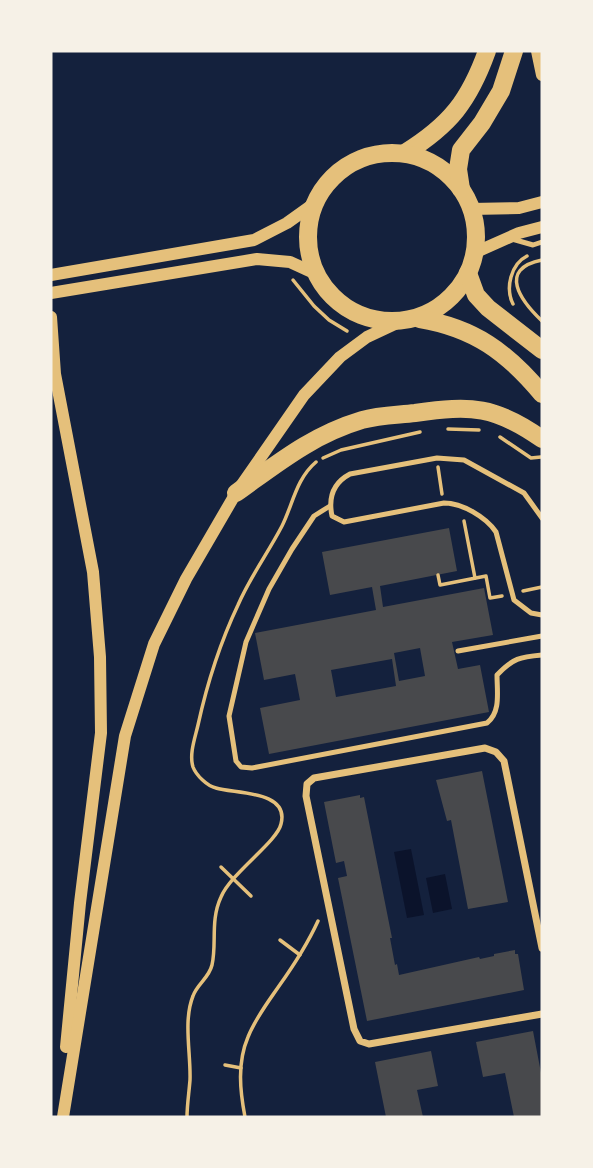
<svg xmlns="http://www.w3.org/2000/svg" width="593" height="1168" font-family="'Fira Sans',sans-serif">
<rect width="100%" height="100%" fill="#14213d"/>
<g fill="#0b132b">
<polygon points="411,849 424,915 407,918 394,852"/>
<polygon points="445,874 452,909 433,913 426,878"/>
</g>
<g fill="#48494c" fill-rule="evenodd">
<path d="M449 528 457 571 380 586 383 607 484 588 493 635 452 642 458 669 480 665 489 712 269 754 260 708 300 700 295 674 264 680 255 633 376 610 372 587 330 595 322 552ZM420 648 425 676 399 681 394 653ZM392 659 396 686 336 697 331 670Z"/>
<polygon points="482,771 508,902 468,909 451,820 447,821 436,780"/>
<polygon points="360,795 360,798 364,797 392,938 390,938 395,965 397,964 399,975 479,957 480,959 494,956 494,954 515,950 515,954 518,954 524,990 367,1021 338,878 347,876 344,861 336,863 324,802"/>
<polygon points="533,1031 542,1078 542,1117 514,1117 505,1073 483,1077 476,1042"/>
<polygon points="431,1051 438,1086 417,1090 423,1117 386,1117 375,1062"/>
</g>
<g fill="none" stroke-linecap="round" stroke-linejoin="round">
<g stroke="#e5c07b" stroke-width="3.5">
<path d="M542 260C497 269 521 301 542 321"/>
<polyline points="293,280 314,306 329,320 347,331"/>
<path d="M513 304C505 288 511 264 527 256"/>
<polyline points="448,429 479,430"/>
<polyline points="500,437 531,458 541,457"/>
<polyline points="323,458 341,450 420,432"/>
<polyline points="438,467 442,494"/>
<polyline points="464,521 475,578"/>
<polyline points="438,575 440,585 486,576 490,598 502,596"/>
<polyline points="523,591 542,587"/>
<polyline points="221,867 251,896"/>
<polyline points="280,940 300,955"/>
<polyline points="225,1065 241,1068"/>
<path d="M187 1117C187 1105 189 1093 190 1080 191 1054 183 1021 193 996 197 984 209 978 212 965 217 943 210 921 221 897 231 873 277 842 281 824 290 790 234 794 216 788 207 786 196 775 193 767 189 754 195 738 198 725 207 684 220 643 238 605 250 577 268 553 282 526 293 504 296 479 316 462"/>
<path d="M245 1117C240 1091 237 1063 248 1037 255 1019 268 1002 279 986 294 965 307 945 318 921"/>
</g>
<g stroke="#e5c07b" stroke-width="5">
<polyline points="512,239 533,245 542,242"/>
<path d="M330 506 314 516 292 549 269 589 246 642 229 716 236 761 241 767 252 768 487 723C501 712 497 692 497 675 513 658 520 657 542 655"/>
<path d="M542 518 524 493 464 460 437 458 350 474C333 483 328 497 332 516L344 522 444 503C462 503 486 517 496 532L514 600 531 613 542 615"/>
<polyline points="458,651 542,636"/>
</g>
<polyline stroke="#e5c07b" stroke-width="7" points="542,948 504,761 496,752 485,748 314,778 307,784 306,796 354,1029 360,1041 369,1044 542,1014"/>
<g stroke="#e5c07b" stroke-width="12">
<polyline points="537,51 542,75"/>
<polyline points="471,209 519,208 542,202"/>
<polyline points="474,253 519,233 542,227"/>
<polyline points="51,275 254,240 287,223 315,203"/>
<polyline points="51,293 257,259 290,262 314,273"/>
<polyline points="51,317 55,374 93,572 100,657 101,733 80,903 66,1047"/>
<polyline points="63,1117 125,736 154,644 186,579 236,493 304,395 340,357 367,337 399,322"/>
</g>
<g stroke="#e5c07b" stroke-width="18">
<path d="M405 153C450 125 469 101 487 51"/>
<circle cx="392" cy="237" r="84"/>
<polyline points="461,189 458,169 461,150 482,123 501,91 514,51"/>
<polyline points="468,273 476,295 488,308 542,350"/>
<path d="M420 319C474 328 507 352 542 394"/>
<path d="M236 493C278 463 312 435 362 420 379 415 398 415 415 413 472 405 495 406 542 439"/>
</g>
</g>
<rect width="593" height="1168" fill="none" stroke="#f6f1e7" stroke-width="105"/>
</svg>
